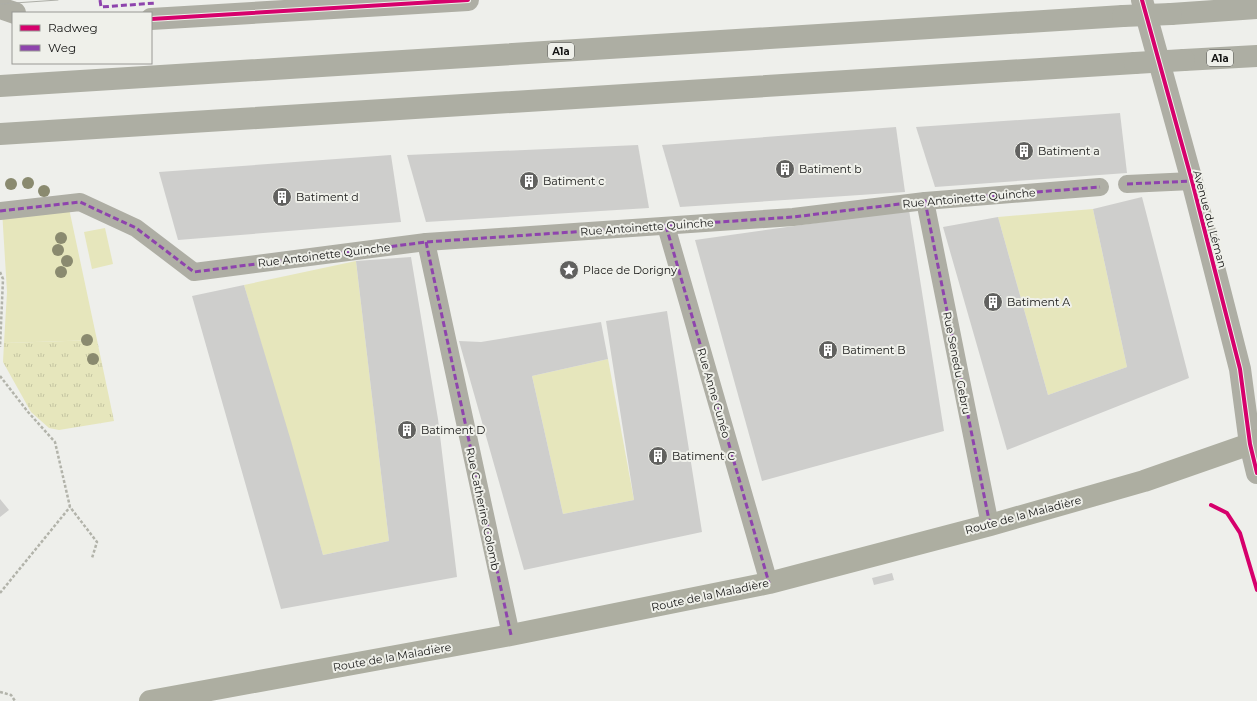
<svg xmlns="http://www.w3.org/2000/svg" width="1257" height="701" font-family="Montserrat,sans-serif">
<defs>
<pattern id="park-tufts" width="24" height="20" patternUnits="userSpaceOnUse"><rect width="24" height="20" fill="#e6e6bc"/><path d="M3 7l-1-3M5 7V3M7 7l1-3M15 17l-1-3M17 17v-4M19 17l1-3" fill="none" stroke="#c4c4a1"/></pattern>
</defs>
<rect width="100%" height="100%" fill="#eeefeb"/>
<polygon fill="url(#park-tufts)" points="97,340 114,421 59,430 49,428 31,412 3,362 4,343"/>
<g fill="#e6e6bc">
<polygon points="67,199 97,340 4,343 7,292 2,210"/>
<polygon points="1093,209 1127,367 1048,395 998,217"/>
<polygon points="105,228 113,264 92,269 84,232"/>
<polygon points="356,261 389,541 323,555 244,285"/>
<polygon points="608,359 634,500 563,514 532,376"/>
</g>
<g fill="#cececc">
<polygon points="1120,113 1127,173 935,187 916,127"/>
<polygon points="896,127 905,192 680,207 662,145"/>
<polygon points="638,145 649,208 426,222 407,155"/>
<polygon points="391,155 401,222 178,240 159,172"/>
<polygon points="1142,197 1189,378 1007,450 943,227 998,217 1048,395 1127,367 1093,209"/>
<polygon points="909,210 944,431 762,481 695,240"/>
<polygon points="411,257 438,419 457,577 281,609 192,296 244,285 291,441 323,555 389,541 356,261"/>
<polygon points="667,311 702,532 524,570 459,341 481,342 601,322 608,359 532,376 563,514 634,500 606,321"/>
<polygon points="0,499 9,510 0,517"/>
<polygon points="892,573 894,580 874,585 872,578"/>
</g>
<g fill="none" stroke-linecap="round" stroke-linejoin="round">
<g stroke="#b2b3aa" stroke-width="2.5" stroke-dasharray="3 2" stroke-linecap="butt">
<polyline points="0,272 3,279 0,347"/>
<polyline points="0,376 28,412 55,442 70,507 97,542 92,558"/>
<polyline points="0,593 70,507"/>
<polyline points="0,692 11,695 15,701"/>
</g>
<g stroke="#aeaea4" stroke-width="18">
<polyline points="1127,184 1192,181"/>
<polyline points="925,201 990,525"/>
<polyline points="0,211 80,202 136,228 194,272 426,242 793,217 925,201 1100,187"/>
<polyline points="666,226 769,583"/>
<polyline points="426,242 511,635"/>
</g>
<g stroke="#aeaea4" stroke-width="22">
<polyline points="0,8 15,13"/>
<polyline points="151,19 468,0"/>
<polyline points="1250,444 1257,473"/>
</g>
<polyline stroke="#aeaea4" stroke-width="22" points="1142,0 1192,181 1240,369 1250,444"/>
<polyline stroke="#adaea1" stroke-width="22" points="150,701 511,635 769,583 990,525 1144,481 1250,444 1257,440"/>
<g stroke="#adaea3" stroke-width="22">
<polyline points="1171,14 1257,8"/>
<polyline points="1184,60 1257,56"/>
<polyline points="0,86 1123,16"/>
<polyline points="0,134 1135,63"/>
</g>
<polyline stroke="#adaea7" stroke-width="1" points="0,4 58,0"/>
<g stroke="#adaea3" stroke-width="22">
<polyline points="1123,16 1171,14"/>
<polyline points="1135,63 1184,60"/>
</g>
<g stroke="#8e44ad" stroke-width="3" stroke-dasharray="6 3" stroke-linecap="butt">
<polyline points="100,0 101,7 156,3"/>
<polyline points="1127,184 1192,181"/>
<polyline points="925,201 990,525"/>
<polyline points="0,211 80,202 136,228 194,272 426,242 793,217 925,201 1100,187"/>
<polyline points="666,226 769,583"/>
<polyline points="426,242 511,635"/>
</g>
<g stroke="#eff0ea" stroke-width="6">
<g id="cycleway">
<polyline points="1142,0 1192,181 1240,369 1250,444 1257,473"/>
<polyline points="151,19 468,0"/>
<polyline points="1211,505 1227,513 1240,533 1257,590"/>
</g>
</g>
<use href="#cycleway" stroke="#d6006c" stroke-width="4"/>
</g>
<g fill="#8a8a6f">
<circle cx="28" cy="183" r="6"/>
<circle cx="11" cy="184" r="6"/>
<circle cx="44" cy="191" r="6"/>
<circle cx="61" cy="238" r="6"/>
<circle cx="58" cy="250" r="6"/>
<circle cx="67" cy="261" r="6"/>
<circle cx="61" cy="272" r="6"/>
<circle cx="87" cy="340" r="6"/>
<circle cx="93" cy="359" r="6"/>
</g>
<defs>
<g id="building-disc" transform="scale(1)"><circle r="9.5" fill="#61615f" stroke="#eff0ea"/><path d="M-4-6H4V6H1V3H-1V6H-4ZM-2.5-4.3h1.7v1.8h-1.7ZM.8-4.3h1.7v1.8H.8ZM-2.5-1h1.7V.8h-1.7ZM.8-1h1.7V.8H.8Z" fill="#fff"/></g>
<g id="sight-disc" transform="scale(1)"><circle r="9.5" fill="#61615f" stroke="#eff0ea"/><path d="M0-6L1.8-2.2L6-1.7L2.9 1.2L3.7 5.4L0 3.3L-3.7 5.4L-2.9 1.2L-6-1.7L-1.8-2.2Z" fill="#fff"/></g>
</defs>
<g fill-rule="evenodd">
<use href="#building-disc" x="1024" y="151"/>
<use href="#building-disc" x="785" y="169"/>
<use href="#building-disc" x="529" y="181"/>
<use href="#building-disc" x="282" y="197"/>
<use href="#sight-disc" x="569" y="270"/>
<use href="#building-disc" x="993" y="302"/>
<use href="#building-disc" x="828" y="350"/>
<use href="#building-disc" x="407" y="430"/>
<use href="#building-disc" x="658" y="456"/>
</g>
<g text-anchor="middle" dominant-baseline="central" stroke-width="4" stroke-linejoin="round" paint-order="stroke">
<g fill="#eff0ea" stroke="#565754" stroke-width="1">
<rect x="548" y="43" width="26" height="16" rx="3"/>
<rect x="1207" y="50" width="26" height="16" rx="3"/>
</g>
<g font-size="10" font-weight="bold" fill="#151514">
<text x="561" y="51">A1a</text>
<text x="1220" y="58">A1a</text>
</g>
<g font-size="11" fill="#151514" stroke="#eff0ea" text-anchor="start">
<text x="1038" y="151">Batiment a</text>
<text x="799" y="169">Batiment b</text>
<text x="543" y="181">Batiment c</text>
<text x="296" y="197">Batiment d</text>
<text x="583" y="270">Place de Dorigny</text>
<text x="1007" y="302">Batiment A</text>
<text x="842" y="350">Batiment B</text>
<text x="421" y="430">Batiment D</text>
<text x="672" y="456">Batiment C</text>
</g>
<g font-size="11" fill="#151514" stroke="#eff0ea">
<text transform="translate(969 198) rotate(-5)">Rue Antoinette Quinche</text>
<text transform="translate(1210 219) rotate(75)">Avenue du Léman</text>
<text transform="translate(647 227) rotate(-4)">Rue Antoinette Quinche</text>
<text transform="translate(324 255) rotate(-7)">Rue Antoinette Quinche</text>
<text transform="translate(957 363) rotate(79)">Rue Senedu Gebru</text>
<text transform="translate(714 393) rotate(74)">Rue Anne Cunéo</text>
<text transform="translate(483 509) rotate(78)">Rue Catherine Colomb</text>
<text transform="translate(1023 515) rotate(-15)">Route de la Maladière</text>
<text transform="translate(710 595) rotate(-12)">Route de la Maladière</text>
<text transform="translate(392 657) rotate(-10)">Route de la Maladière</text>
</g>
</g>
<rect x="12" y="12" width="140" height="52" fill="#eff0ea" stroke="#989894"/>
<rect x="20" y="25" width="20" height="6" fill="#d6006c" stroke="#989894"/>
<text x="48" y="32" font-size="12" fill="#151514">Radweg</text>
<rect x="20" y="45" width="20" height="6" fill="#8e44ad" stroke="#989894"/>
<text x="48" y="52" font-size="12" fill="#151514">Weg</text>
</svg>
